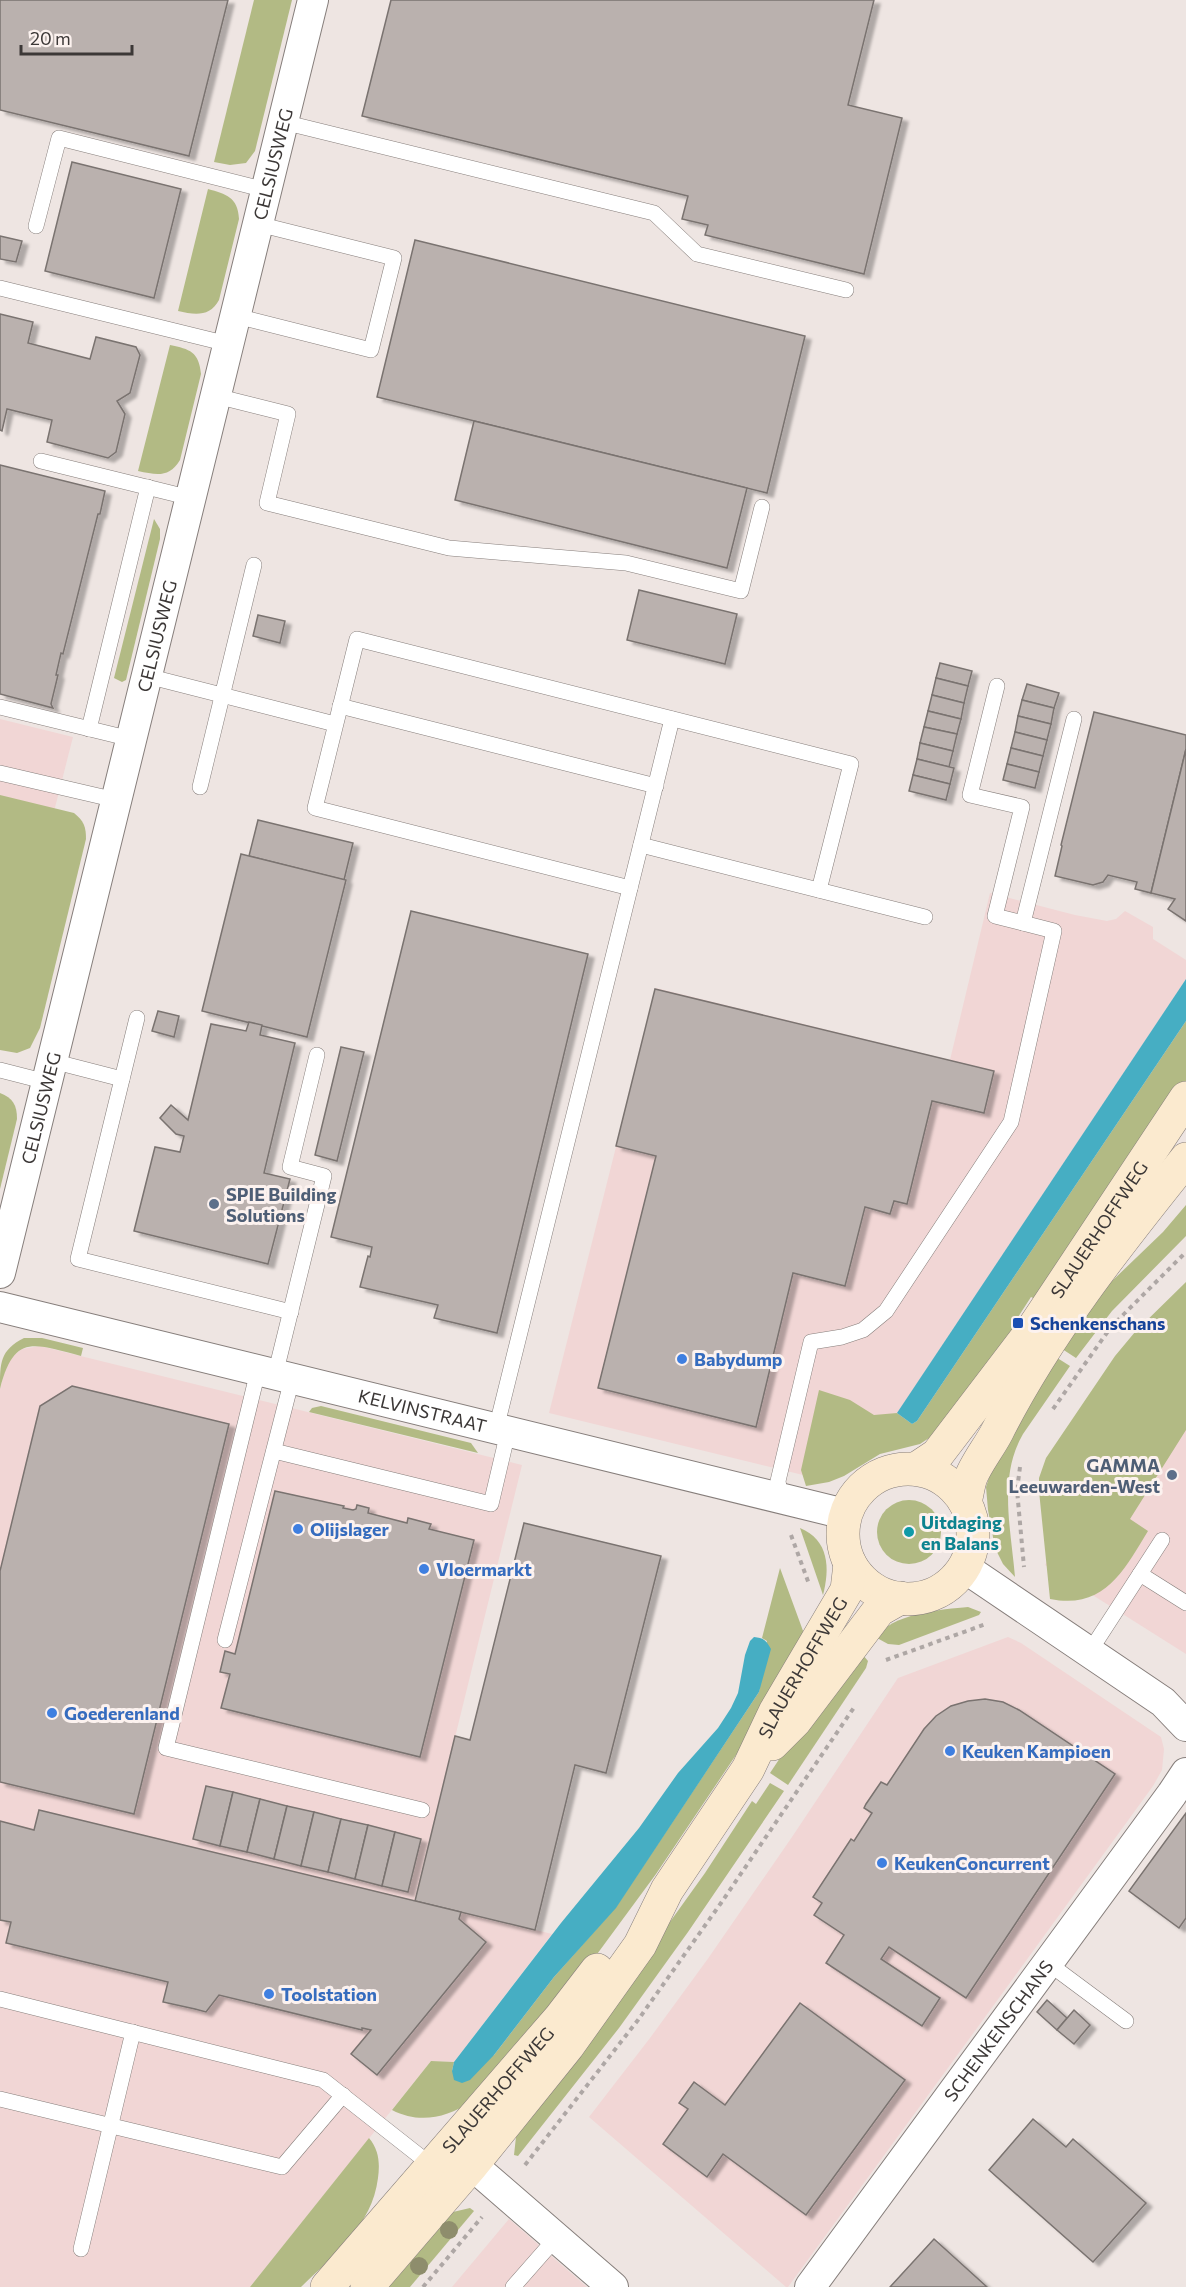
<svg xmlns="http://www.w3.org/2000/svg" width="1186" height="2287" font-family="Commissioner,sans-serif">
<defs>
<filter id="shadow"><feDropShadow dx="6" dy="4" stdDeviation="1.5" flood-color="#0004"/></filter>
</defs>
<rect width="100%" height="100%" fill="#eee5e2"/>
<g fill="#f1d6d5">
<polygon points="0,719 73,737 0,1023"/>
<polygon points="990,893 1075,915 1107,921 1116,919 1125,911 1153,927 1153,939 1186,960 1186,979 897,1414 803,1475 549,1413 656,988 950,1060"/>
<polygon points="1186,1338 1186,1654 1045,1565"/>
<polygon points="40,1346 522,1465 415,1900 552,1934 454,2062 431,2061 250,2287 0,2287 0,1389 6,1366 13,1356 22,1349"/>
<polygon points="1008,1637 1021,1643 1161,1737 1164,1749 1162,1770 1153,1786 988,2013 788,2287 786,2287 589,2117 650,2038 707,1960 792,1837 898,1678"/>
<polygon points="509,2219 587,2287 452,2287"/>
</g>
<g fill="#b2ba84">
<polygon points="254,0 292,0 255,151 246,163 230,165 214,162"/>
<path d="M208 189C226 194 238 197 239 219L219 300C210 317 195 315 178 311Z"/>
<path d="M170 345C190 349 199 352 201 374L180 460C169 478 157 475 138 471Z"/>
<polygon points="154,519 160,529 160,539 126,680 122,682 114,678"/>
<path d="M0 795 74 813C84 821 86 827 86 839L40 1028 30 1048 17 1053 0 1050Z"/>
<polygon points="1186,1021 1186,1081 1039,1301 1031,1297 1013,1325 1020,1330 935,1434 920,1444 880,1454 844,1476 829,1482 806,1486 801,1470 819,1390 850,1400 874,1415 897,1413 912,1424 917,1421"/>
<path d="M0 1093C13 1098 17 1105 17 1119L0 1189Z"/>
<polygon points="1186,1205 1186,1236 1112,1311 1076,1358 1056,1345 1084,1308 1163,1232"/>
<path d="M1186 1282V1430L1130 1519 1148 1531C1124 1570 1105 1610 1050 1599L1039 1491V1478L1046 1458 1115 1356 1135 1332Z"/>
<path d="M24 1338H42L83 1348 81 1356C34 1344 14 1333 0 1389 0 1363 0 1350 24 1338Z"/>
<path d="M1051 1354 1070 1366 1023 1434C998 1477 1011 1529 1015 1577L1003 1564 995 1548 988 1510 986 1487 994 1462Z"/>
<polygon points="321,1406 471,1443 478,1453 309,1412 312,1408"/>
<circle cx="909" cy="1532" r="32"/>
<path d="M800 1528C829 1540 830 1568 823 1595Z"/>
<path d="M780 1568 806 1639 738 1752 656 1874 578 1980 471 2102C446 2118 419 2124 392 2110L431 2061 454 2062 452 2071 494 2055 554 1977 616 1907 759 1692 767 1641 762 1638Z"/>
<path d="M968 1607 981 1612 979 1615 899 1645 888 1644 877 1638C888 1614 944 1609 968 1607Z"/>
<polygon points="862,1654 868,1661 866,1668 788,1785 770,1773 786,1749"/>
<polygon points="770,1783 784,1791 688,1932 619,2028 518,2156 514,2155 516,2137 705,1873 752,1801 756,1804"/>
<path d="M369 2138C379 2150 380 2163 378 2178 372 2226 334 2255 301 2287H250Z"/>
<polygon points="470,2208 474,2211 410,2287 381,2287 453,2212"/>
</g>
<g fill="#46aec3">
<polygon points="1186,979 1186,1021 917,1421 912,1424 897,1413"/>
<path d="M754 1637C764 1638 766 1640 771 1649L759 1692 616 1908 554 1977 494 2055 470 2080 462 2083 454 2080 452 2071 454 2062 561 1923 639 1828 678 1773 718 1728 731 1708 738 1693 745 1655 750 1641Z"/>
</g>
<g fill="#bab1ae" stroke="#7a7370" stroke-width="1.5" filter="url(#shadow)">
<polygon points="0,0 228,0 189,156 0,110"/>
<polygon points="391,0 874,0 848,105 902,118 864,274 705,235 708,225 682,219 688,196 362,116"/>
<polygon points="72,162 181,189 154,298 45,271"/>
<polygon points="0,236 22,241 16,262 0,259"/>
<polygon points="415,240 805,336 767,493 377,397"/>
<polygon points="0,314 33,322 28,343 90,359 96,337 136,347 140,355 130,393 117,401 125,414 116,452 108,458 47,442 52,420 7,409 2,431 0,430"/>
<polygon points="474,421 747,488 727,568 455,500"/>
<polygon points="0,465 105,491 100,514 98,514 63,654 61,653 56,675 58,675 51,704 53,708 0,694"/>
<polygon points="639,590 737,614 725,664 627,640"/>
<polygon points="258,615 285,621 280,643 253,636"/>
<polygon points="940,663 972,671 968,686 936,678"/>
<polygon points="936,678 968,686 964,703 932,695"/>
<polygon points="1027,684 1059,693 1054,708 1022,700"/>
<polygon points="932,695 964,703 961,719 928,711"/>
<polygon points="1022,700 1054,708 1051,724 1018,716"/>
<polygon points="928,711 961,719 957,734 924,727"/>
<polygon points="1094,712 1186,735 1186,749 1151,893 1135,889 1137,882 1108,875 1103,882 1093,885 1055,876 1062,846 1061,845"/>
<polygon points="1018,716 1051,724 1047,740 1015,732"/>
<polygon points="924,727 957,734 953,751 920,743"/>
<polygon points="1015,732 1047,740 1043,756 1011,748"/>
<polygon points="920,743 953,751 949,767 917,759"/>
<polygon points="1011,748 1043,756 1039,772 1007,764"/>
<polygon points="1186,749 1186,921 1168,909 1175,899 1151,893"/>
<polygon points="917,759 954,768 950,784 913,775"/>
<polygon points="1007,764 1039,772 1035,788 1003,780"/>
<polygon points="913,775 950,784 946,800 909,791"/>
<polygon points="258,820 353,843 344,880 249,856"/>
<polygon points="241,854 346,880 307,1037 202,1011"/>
<polygon points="411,911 588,954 497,1333 434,1318 438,1305 360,1287 368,1256 370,1257 372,1247 331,1237"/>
<polygon points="655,989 994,1071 984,1113 932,1101 907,1204 894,1201 890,1214 865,1207 845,1286 793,1273 756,1427 598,1388 656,1156 616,1146"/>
<polygon points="158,1011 179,1016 174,1037 152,1031"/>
<polygon points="249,1022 262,1025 260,1035 295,1043 264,1173 290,1179 268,1264 134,1231 155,1147 180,1152 184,1136 176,1134 160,1118 171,1105 188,1120 211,1024 246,1031"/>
<polygon points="341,1047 364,1052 337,1161 315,1155"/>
<polygon points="72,1386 229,1424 134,1814 0,1782 0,1571 40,1406"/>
<polygon points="275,1491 344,1506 343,1508 353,1510 356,1509 357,1505 369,1508 368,1513 407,1523 408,1518 431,1524 429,1529 474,1540 420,1757 221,1708 230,1674 220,1672 225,1651 235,1654"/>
<polygon points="524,1523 661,1556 606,1773 575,1765 535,1930 415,1901 455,1736 470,1740"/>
<polygon points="985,1699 1003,1702 1019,1710 1115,1774 966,1998 889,1947 881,1959 940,1998 922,2026 826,1963 844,1935 814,1915 822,1903 813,1897 851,1839 854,1841 872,1813 864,1808 866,1804 881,1782 887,1785 924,1729 936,1716 951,1706 968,1701"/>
<polygon points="206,1786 233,1792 220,1846 193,1839"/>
<polygon points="233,1792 260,1799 247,1852 220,1846"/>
<polygon points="260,1799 287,1806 274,1859 247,1852"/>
<polygon points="287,1806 314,1812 301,1866 274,1859"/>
<polygon points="39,1810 461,1912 459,1919 486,1942 377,2075 351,2054 371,2030 362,2028 362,2030 219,1995 206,2012 195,2009 163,2002 168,1982 6,1943 11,1922 0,1920 0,1821 34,1830"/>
<polygon points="314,1812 341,1819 328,1872 301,1866"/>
<polygon points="1186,1813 1186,1918 1179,1928 1129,1891"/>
<polygon points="341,1819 368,1825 355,1879 328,1872"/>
<polygon points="368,1825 395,1832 382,1886 355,1879"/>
<polygon points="395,1832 421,1839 408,1892 382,1886"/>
<polygon points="1047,2000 1067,2018 1057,2030 1037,2012"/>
<polygon points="800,2003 905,2080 806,2215 723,2154 707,2177 663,2144 688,2109 679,2103 694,2082 725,2105"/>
<polygon points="1074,2010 1090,2025 1074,2044 1057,2030"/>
<polygon points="1033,2119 1066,2147 1073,2139 1146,2203 1093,2262 989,2170"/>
<polygon points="934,2239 987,2287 890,2287"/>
</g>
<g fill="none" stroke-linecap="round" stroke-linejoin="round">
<g stroke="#867e7b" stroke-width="16">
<g id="service">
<polyline points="283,122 654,213 697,254 846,290"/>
<polyline points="36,226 59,138 266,190"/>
<polyline points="0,288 228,344"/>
<polyline points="236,316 371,350 394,258 258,224"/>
<polyline points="216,396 288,414 267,503 449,548 626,563 741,591 762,507"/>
<polyline points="41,461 191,498"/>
<polyline points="147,676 335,724"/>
<polyline points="340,706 656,786"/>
<polyline points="0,707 131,739"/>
<polyline points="89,729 148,487"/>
<polyline points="0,773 116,800"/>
<polyline points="200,787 254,565"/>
<polyline points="641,845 925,917"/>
<polyline points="630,888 315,808 357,639 851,764 819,890"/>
<polyline points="1023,923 1074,719"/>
<polyline points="137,1018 78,1259 291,1312"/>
<polyline points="52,1061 122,1079"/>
<polyline points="0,1070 47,1082"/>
<polyline points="258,1371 166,1748 422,1810"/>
<polyline points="275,1375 324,1176 290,1167 317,1055"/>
<polyline points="496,1429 672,719"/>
<polyline points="274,1451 491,1504 508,1432"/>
<polyline points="781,1500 778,1481 811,1342 842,1337 863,1330 886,1311 1011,1122 1054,931 995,916 1022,807 970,795 997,686"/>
<polyline points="1140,1574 1186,1603"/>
<polyline points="225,1640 292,1379"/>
<polyline points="1090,1651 1162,1540"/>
<polyline points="1048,1963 1126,2021"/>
<polyline points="0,1999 323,2080 431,2165"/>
<polyline points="0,2099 282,2167 343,2095"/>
<polyline points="81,2249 133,2032"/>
<polyline points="513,2287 556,2238"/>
</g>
</g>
<g stroke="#867e7b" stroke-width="32">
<g id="minor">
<path id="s1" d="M0 1273 313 0"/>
<path id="s2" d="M0 1307 845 1514"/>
<polyline points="965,1568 1163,1702 1186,1726"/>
<polyline points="472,2165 613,2287"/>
<path id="s3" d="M810 2287 1172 1794 1186 1773"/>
</g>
</g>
<g stroke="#867e7b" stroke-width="34">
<g id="secondary">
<circle cx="908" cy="1534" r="65"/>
<path id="s4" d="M916 1469 937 1455 1030 1333 1186 1098"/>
<path d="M965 1502C967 1495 968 1487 970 1480 974 1466 990 1446 997 1432 1047 1333 1117 1245 1186 1159"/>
<polyline points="772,1744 795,1721 879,1610 900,1598"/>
<path id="s5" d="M327 2287 560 2018 597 1970"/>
<path id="s6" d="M367 2287 472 2165 568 2046 640 1945 667 1890 748 1769 775 1712 847 1590 850 1564"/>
</g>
</g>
<g stroke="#aea7a5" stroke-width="4" stroke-dasharray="4.5 4.5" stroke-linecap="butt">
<polyline points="1053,1409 1111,1327 1186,1252"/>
<polyline points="1020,1467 1017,1490 1024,1567"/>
<polyline points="791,1535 809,1584"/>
<polyline points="886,1660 986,1624"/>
<polyline points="525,2165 638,2020 721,1903 855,1706"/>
<polyline points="423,2287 482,2217"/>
</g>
<use href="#service" stroke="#fff" stroke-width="15"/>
<use href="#minor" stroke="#fff" stroke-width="30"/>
<use href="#secondary" stroke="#fbeacf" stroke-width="33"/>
</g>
<g fill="#8e8d6c">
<circle cx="449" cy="2230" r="9"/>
<circle cx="419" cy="2266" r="9"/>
</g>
<g fill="#5c6f8a" stroke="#fcf2ef" stroke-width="2">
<circle cx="214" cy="1204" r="6"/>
<circle cx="1172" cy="1475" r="6"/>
</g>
<rect fill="#1a4fb4" stroke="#fcf2ef" stroke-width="2" x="1012" y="1317" width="12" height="12" rx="3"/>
<g fill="#3f7fe0" stroke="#fcf2ef" stroke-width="2">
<circle cx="682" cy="1359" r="6"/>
<circle cx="298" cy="1529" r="6"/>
<circle cx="424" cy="1569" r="6"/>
<circle cx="52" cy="1713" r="6"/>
<circle cx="950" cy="1751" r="6"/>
<circle cx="882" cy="1863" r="6"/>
<circle cx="269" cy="1994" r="6"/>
</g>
<circle fill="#0f9aa8" stroke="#fcf2ef" stroke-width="2" cx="909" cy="1532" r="6"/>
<g text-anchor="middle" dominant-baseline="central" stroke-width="6" stroke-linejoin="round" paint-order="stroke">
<g font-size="18" fill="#3c3837" stroke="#fcf2ef">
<text stroke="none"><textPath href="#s1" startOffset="1142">CELSIUSWEG</textPath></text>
<text stroke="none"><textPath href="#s1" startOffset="656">CELSIUSWEG</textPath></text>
<text stroke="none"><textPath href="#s1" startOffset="170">CELSIUSWEG</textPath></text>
<text stroke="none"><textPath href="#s4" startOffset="303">SLAUERHOFFWEG</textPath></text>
<text stroke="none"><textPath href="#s2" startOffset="435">KELVINSTRAAT</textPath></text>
<text stroke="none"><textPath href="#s6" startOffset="760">SLAUERHOFFWEG</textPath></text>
<text stroke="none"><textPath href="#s3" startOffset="318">SCHENKENSCHANS</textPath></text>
<text stroke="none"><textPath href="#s5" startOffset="261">SLAUERHOFFWEG</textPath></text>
</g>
<g font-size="18" font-weight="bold" fill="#4e5e75" stroke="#fcf2ef" text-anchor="start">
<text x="226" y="1194">SPIE Building<tspan x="226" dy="21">Solutions</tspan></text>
<text x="1160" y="1465" text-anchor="end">GAMMA<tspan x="1160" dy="21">Leeuwarden-West</tspan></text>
</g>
<g font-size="18" font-weight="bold" fill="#164399" stroke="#fcf2ef" text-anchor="start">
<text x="1030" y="1323">Schenkenschans</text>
</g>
<g font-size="18" font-weight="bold" fill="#366cbe" stroke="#fcf2ef" text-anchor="start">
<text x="694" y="1359">Babydump</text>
<text x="310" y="1529">Olijslager</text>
<text x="436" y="1569">Vloermarkt</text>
<text x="64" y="1713">Goederenland</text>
<text x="962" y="1751">Keuken Kampioen</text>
<text x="894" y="1863">KeukenConcurrent</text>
<text x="281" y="1994">Toolstation</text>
</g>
<g font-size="18" font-weight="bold" fill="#0d838f" stroke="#fcf2ef" text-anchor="start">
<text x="921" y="1522">Uitdaging<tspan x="921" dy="21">en Balans</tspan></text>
</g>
</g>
<path d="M21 45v9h111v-9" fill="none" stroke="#3c3837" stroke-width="3"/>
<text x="30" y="45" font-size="18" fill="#3c3837" stroke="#fcf2ef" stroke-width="4.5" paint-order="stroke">20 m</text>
</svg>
